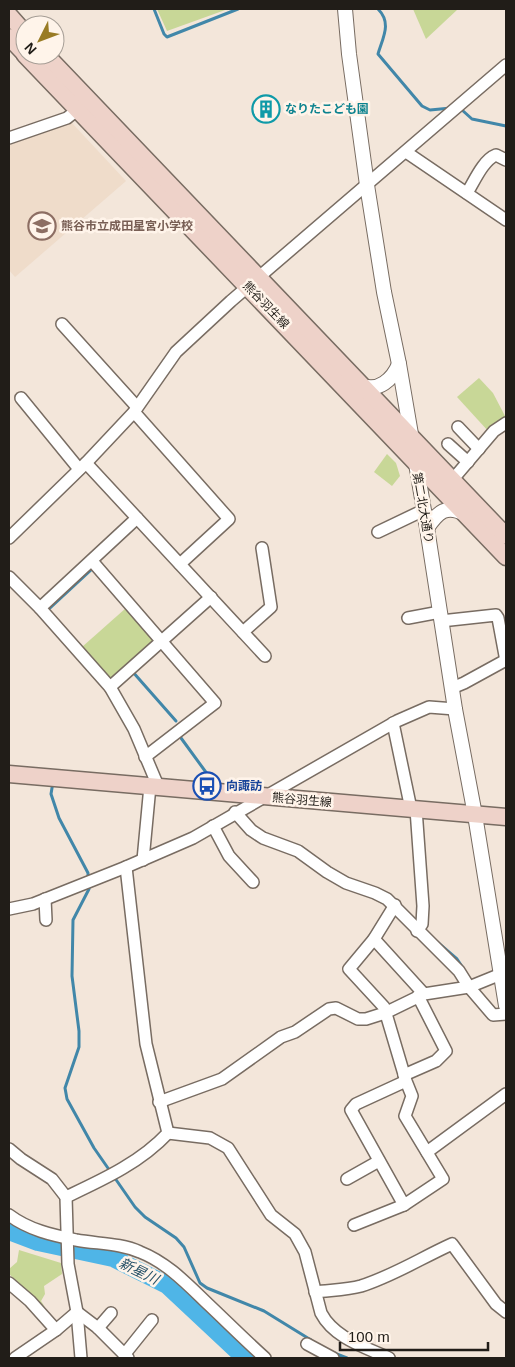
<svg xmlns="http://www.w3.org/2000/svg" width="515" height="1367" font-family="Arial,'Noto Sans JP',sans-serif">
<rect width="100%" height="100%" fill="#f3e6da"/>
<polygon fill="#efdcca" points="71,122 126,181 15,277 9,270 9,145"/>
<g fill="#c8d797">
<polygon points="157,9 228,9 167,31"/>
<polygon points="413,9 458,9 426,39"/>
<polygon points="479,378 493,393 505,416 489,432 457,397"/>
<polygon points="387,454 396,463 400,476 392,486 374,472"/>
<polygon points="126,608 155,640 110,679 82,647"/>
<polygon points="19,1250 61,1263 62,1274 44,1286 45,1294 41,1301 45,1307 9,1274 9,1269 17,1262"/>
</g>
<g fill="none" stroke-linecap="round" stroke-linejoin="round">
<g stroke="#4187a9" stroke-width="3">
<polyline points="154,9 164,34 167,37 238,9"/>
<path d="M378 9C392 23 383 37 378 54L422 106 430 110 451 108"/>
<polyline points="462,110 472,119 506,126"/>
<polyline points="50,608 91,570"/>
<polyline points="132,671 176,721"/>
<polyline points="181,738 216,786"/>
<polyline points="53,782 51,794 59,818 88,873 88,879"/>
<polyline points="89,886 89,889 73,920 72,976 79,1031 79,1047 65,1088 67,1099 94,1148 135,1207 145,1217 176,1238 184,1247 200,1283 207,1288 264,1311 311,1340"/>
<polyline points="436,941 457,959 463,968"/>
<polyline points="334,1353 347,1358"/>
</g>
<polyline stroke="#4fb5e7" stroke-width="18" points="9,1231 38,1242 113,1258 167,1285 245,1358"/>
<g stroke="#786c62" stroke-width="14">
<g id="minor">
<polyline points="9,138 67,118 82,106"/>
<polyline points="406,152 506,220"/>
<path d="M467 193C474 182 483 160 496 155L506 160"/>
<polyline points="62,324 137,407"/>
<polyline points="21,398 79,469"/>
<polyline points="134,412 229,519 180,564"/>
<polyline points="458,427 479,449"/>
<polyline points="448,444 468,462"/>
<polyline points="86,463 265,656"/>
<polyline points="448,485 494,431 506,423"/>
<polyline points="378,532 424,510"/>
<polyline points="9,538 86,463 134,412 176,352 231,301 506,65"/>
<polyline points="92,561 215,703 145,757"/>
<polyline points="9,577 40,608 110,687 134,729 158,786"/>
<polyline points="40,608 137,518"/>
<polyline points="408,618 440,612"/>
<polyline points="441,621 496,615 498,618 506,661"/>
<polyline points="243,632 271,607 262,548"/>
<polyline points="110,687 211,597"/>
<polyline points="452,688 464,683 506,660"/>
<polyline points="393,723 411,809"/>
<polyline points="416,809 423,906 422,924 417,931"/>
<polyline points="235,812 251,830 263,838 298,851 327,872 346,883 375,893 387,899 459,971 469,987 493,1015 506,1014"/>
<polyline points="213,826 229,856 253,882"/>
<polyline points="143,860 150,786"/>
<polyline points="45,899 46,920"/>
<polyline points="395,905 374,939 349,969 384,1007 406,1081 412,1096 405,1116 443,1179 404,1205 351,1110 356,1104 406,1081"/>
<polyline points="9,909 33,904 126,867 193,838 397,721 429,707 455,709"/>
<polyline points="374,939 424,994"/>
<polyline points="404,1075 436,1061 446,1051 418,996"/>
<polyline points="159,1102 222,1079 281,1037 295,1032 329,1009 336,1008 358,1019 366,1019 385,1013 424,994 469,987 501,974 506,970"/>
<path d="M168 1133 210 1138 228 1148 271 1215 295 1234 305 1252 321 1313C334 1338 365 1347 389 1358"/>
<polyline points="9,1149 21,1159 52,1179 66,1197 68,1264 77,1312 81,1358"/>
<polyline points="427,1152 506,1094"/>
<polyline points="347,1179 379,1161"/>
<path d="M66 1197C102 1180 140 1163 168 1133L146 1044 126 867"/>
<path d="M9 1215C29 1230 52 1235 76 1240 98 1244 120 1243 140 1252 168 1263 188 1285 209 1305 228 1323 246 1341 265 1358"/>
<polyline points="354,1225 404,1205"/>
<polyline points="9,1283 30,1301 56,1330"/>
<path d="M315 1292C330 1290 347 1290 361 1286 393 1276 421 1258 452 1244L496 1304 506 1312"/>
<polyline points="77,1312 98,1328 128,1358"/>
<polyline points="98,1328 111,1313"/>
<polyline points="307,1344 333,1358"/>
<polyline points="124,1355 152,1320"/>
<polyline points="15,1358 56,1330 77,1312"/>
</g>
</g>
<g stroke="#786c62" stroke-width="16">
<g id="tertiary">
<polyline points="345,9 349,54 367,185 384,292 399,364 427,528 455,709 475,815 506,1006"/>
<path d="M361 385C378 393 393 379 399 364"/>
<path d="M427 528C438 512 446 504 465 514"/>
</g>
</g>
<g stroke="#786c62" stroke-width="19">
<g id="secondary">
<polyline points="9,15 25,33"/>
<polyline points="9,37 25,54"/>
<polyline points="25,55 506,557"/>
<polyline points="46,55 506,536"/>
<polyline points="9,774 506,817"/>
</g>
</g>
<use href="#minor" stroke="#fff" stroke-width="11"/>
<use href="#tertiary" stroke="#fff" stroke-width="14"/>
<use href="#secondary" stroke="#eed2c9" stroke-width="16"/>
</g>
<defs>
<g id="building-ring" transform="scale(1.4375)"><circle r="9.5" fill="#fff4ea" stroke="#0f9aa8" stroke-width="1.5"/><path d="M-4-6H4V6H1V3H-1V6H-4ZM-2.5-4.3h1.7v1.8h-1.7ZM.8-4.3h1.7v1.8H.8ZM-2.5-1h1.7V.8h-1.7ZM.8-1h1.7V.8H.8Z" fill="#0f9aa8"/></g>
<g id="school-ring" transform="scale(1.4375)"><circle r="9.5" fill="#fff4ea" stroke="#8d6e63" stroke-width="1.5"/><path d="M0-5L7-2L0 1L-7-2ZM-4 1L0 2.5L4 1V4Q0 6-4 4Z" fill="#8d6e63"/></g>
<g id="bus-ring" transform="scale(1.4375)"><circle r="9.5" fill="#fff4ea" stroke="#1a4fb4" stroke-width="1.5"/><path d="M-5-6H5V4H4V6H2V4H-2V6H-4V4H-5ZM-3.5-4V0h7V-4ZM-3.5 1.2v1.5H-2V1.2ZM2 1.2v1.5H3.5V1.2Z" fill="#1a4fb4"/></g>
</defs>
<g fill-rule="evenodd">
<use href="#building-ring" x="266" y="109"/>
<use href="#school-ring" x="42" y="226"/>
<use href="#bus-ring" x="207" y="786"/>
</g>
<g text-anchor="middle" dominant-baseline="central" stroke-width="5" stroke-linejoin="round" paint-order="stroke">
<g font-size="12" font-weight="bold" fill="#0d838f" stroke="#fff4ea" text-anchor="start">
<text x="285" y="109">なりたこども園</text>
</g>
<g font-size="12" font-weight="bold" fill="#785e54" stroke="#fff4ea" text-anchor="start">
<text x="61" y="226">熊谷市立成田星宮小学校</text>
</g>
<g font-size="12" fill="#211d18" stroke="#fff4ea">
<text transform="translate(266 305) rotate(46)">熊谷羽生線</text>
<text transform="translate(423 508) rotate(80)">第二北大通り</text>
<text transform="translate(302 800) rotate(5)">熊谷羽生線</text>
</g>
<g font-size="12" font-weight="bold" fill="#164399" stroke="#fff4ea" text-anchor="start">
<text x="226" y="786">向諏訪</text>
</g>
<g font-size="14" font-style="italic" fill="#285268" stroke="#fff4ea">
<text transform="translate(139 1271) rotate(26)">新星川</text>
</g>
</g>
<rect width="515" height="1367" fill="none" stroke="#211d18" stroke-width="20"/>
<g transform="translate(40 40) rotate(228)"><circle r="24" fill="#fff4ea" stroke="#a69e96"/>
<path d="M0-4L9 19L0 12L-9 19Z" fill="#997b24"/>
<text y="-8" font-size="14" font-weight="bold" text-anchor="middle" fill="#211d18">N</text>
</g>
<path d="M340 1342v8h148v-8" fill="none" stroke="#211d18" stroke-width="2.5"/>
<text x="348" y="1342" font-size="15" fill="#211d18" stroke="#fff4ea" stroke-width="4" paint-order="stroke">100 m</text>
</svg>
